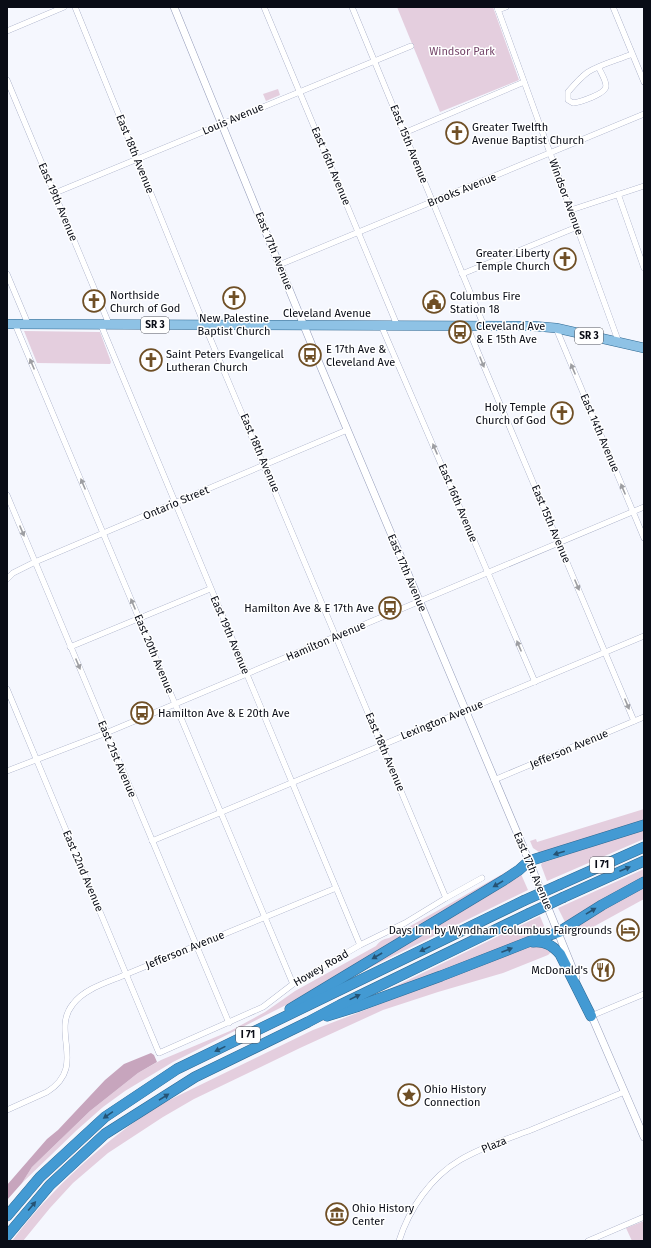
<svg xmlns="http://www.w3.org/2000/svg" width="651" height="1248" font-family="'Fira Sans',sans-serif">
<rect width="100%" height="100%" fill="#f5f7fe"/>
<g fill="#e4cede">
<polygon points="397,7 493,7 519,80 440,112"/>
<polygon points="278,89 280,95 266,101 263,94"/>
<polygon points="24,331 100,332 111,362 110,364 37,363"/>
<polygon points="644,809 644,822 539,853 539,852 533,848 530,841 536,839 537,842"/>
<polygon points="644,829 644,839 547,881 541,865 542,863"/>
<path d="M515 867 512 872 286 1005 173 1062 125 1091 103 1107 77 1130 22 1183 32 1167 90 1111 138 1073 161 1060 230 1031 265 1012 295 991 376 946C380 941 383 939 389 938Z"/>
<polygon points="644,869 644,878 565,922 558,908"/>
<polygon points="521,874 528,890 332,986"/>
<polygon points="644,886 644,899 573,938 575,928 574,927"/>
<polygon points="540,916 546,931 371,998"/>
<path d="M528 942 555 948 548 955 503 973 438 992 383 1010 300 1048 194 1099 163 1117 108 1153 73 1183 50 1208 23 1241H12C53 1187 101 1144 157 1106L313 1030 422 988Z"/>
<polygon points="644,1221 644,1241 632,1241 626,1228"/>
</g>
<polygon fill="#c7a5bd" points="151,1053 154,1055 157,1062 138,1073 90,1111 32,1167 22,1183 7,1200 7,1185 47,1139 58,1130 105,1080 124,1064"/>
<g fill="none" stroke-linecap="round" stroke-linejoin="round">
<g stroke="#949cba" stroke-width="6">
<g id="minor">
<polyline points="75,7 202,319 446,898"/>
<polyline points="264,7 397,325"/>
<polyline points="352,7 484,326"/>
<polyline points="497,7 619,343"/>
<polyline points="613,7 644,82"/>
<polyline points="498,10 506,7"/>
<polyline points="7,31 64,7"/>
<path d="M599 68C601 73 606 80 606 86 606 94 580 102 573 103L568 100V92C574 85 581 77 588 72 601 64 618 60 632 54"/>
<polyline points="7,80 109,324"/>
<polyline points="404,133 524,82"/>
<polyline points="55,193 411,46"/>
<polyline points="618,194 644,268"/>
<polyline points="571,210 644,186"/>
<polyline points="279,265 644,114"/>
<polyline points="7,274 28,324"/>
<polyline points="462,274 577,227"/>
<polyline points="15,324 293,984"/>
<polyline points="101,325 360,945"/>
<polyline points="381,325 535,682"/>
<polyline points="467,326 634,721"/>
<polyline points="556,328 644,538"/>
<polyline points="7,495 229,1023"/>
<polyline points="7,579 13,573 35,562 347,430"/>
<polyline points="70,647 210,589"/>
<polyline points="7,689 159,1053 263,1007 293,984 360,945 405,923 446,898 482,878"/>
<polyline points="7,771 106,733 644,507"/>
<polyline points="494,780 644,717"/>
<polyline points="152,841 644,636"/>
<polyline points="591,1016 644,994"/>
<path d="M7 1110 47 1092C88 1066 50 1032 73 1004 85 988 109 982 127 974L336 888"/>
<path d="M399 1241C409 1209 431 1177 460 1160 482 1147 507 1139 531 1130 562 1117 593 1105 624 1092"/>
<polyline points="588,1241 644,1217"/>
</g>
</g>
<g stroke="#949cba" stroke-width="8">
<g id="tertiary">
<polyline points="174,7 320,365 529,861 576,977"/>
<polyline points="590,1012 644,1137"/>
</g>
</g>
<g stroke="#2f6891" stroke-width="10">
<polyline id="primary" points="7,324 533,326 556,328 644,348"/>
</g>
<g stroke="#2f6891" stroke-width="11">
<g id="motorway">
<polyline points="561,884 644,847"/>
<polyline points="564,897 644,861"/>
<path d="M533 942C545 941 552 945 560 954L591 1016"/>
<polyline points="290,1009 504,880 519,870 529,861 644,825"/>
<polyline points="327,1016 356,1007 441,976 528,942 559,932 602,905 644,882"/>
<polyline points="7,1216 40,1177 105,1117 177,1069 523,901"/>
<polyline points="7,1236 50,1185 105,1134 195,1077 308,1022 340,1005 528,914"/>
</g>
</g>
<use href="#minor" stroke="#fff" stroke-width="5.5"/>
<use href="#tertiary" stroke="#fff" stroke-width="7"/>
<use href="#primary" stroke="#8ec2e5" stroke-width="9"/>
<use href="#motorway" stroke="#439ad3" stroke-width="10"/>
<g stroke="#2f6891" stroke-width="11" stroke-linecap="butt">
<g id="motorway-bridge">
<polyline points="523,901 561,884"/>
<polyline points="528,914 564,897"/>
</g>
</g>
<use href="#motorway-bridge" stroke="#439ad3" stroke-width="10"/>
</g>
<defs><path id="oneway-solid" d="M-6-.8H1V-3.2L6.5 0L1 3.2V.8H-6Z"/></defs>
<g fill="#9d9ea2">
<use href="#oneway-solid" transform="translate(482 362) rotate(68)"/>
<use href="#oneway-solid" transform="translate(32 364) rotate(-113)"/>
<use href="#oneway-solid" transform="translate(573 369) rotate(-113)"/>
<use href="#oneway-solid" transform="translate(435 449) rotate(-113)"/>
<use href="#oneway-solid" transform="translate(83 484) rotate(-113)"/>
<use href="#oneway-solid" transform="translate(623 489) rotate(-113)"/>
<use href="#oneway-solid" transform="translate(22 531) rotate(67)"/>
<use href="#oneway-solid" transform="translate(577 585) rotate(67)"/>
<use href="#oneway-solid" transform="translate(133 604) rotate(-113)"/>
<use href="#oneway-solid" transform="translate(519 646) rotate(-113)"/>
<use href="#oneway-solid" transform="translate(78 664) rotate(67)"/>
<use href="#oneway-solid" transform="translate(627 704) rotate(67)"/>
</g>
<g fill="#265374">
<use href="#oneway-solid" transform="translate(559 853) rotate(163)"/>
<use href="#oneway-solid" transform="translate(625 869) rotate(-23)"/>
<use href="#oneway-solid" transform="translate(498 884) rotate(149)"/>
<use href="#oneway-solid" transform="translate(591 911) rotate(-31)"/>
<use href="#oneway-solid" transform="translate(425 949) rotate(154)"/>
<use href="#oneway-solid" transform="translate(507 950) rotate(-21)"/>
<use href="#oneway-solid" transform="translate(377 956) rotate(150)"/>
<use href="#oneway-solid" transform="translate(355 997) rotate(-26)"/>
<use href="#oneway-solid" transform="translate(220 1049) rotate(154)"/>
<use href="#oneway-solid" transform="translate(164 1097) rotate(-32)"/>
<use href="#oneway-solid" transform="translate(108 1115) rotate(145)"/>
<use href="#oneway-solid" transform="translate(32 1206) rotate(-50)"/>
</g>
<defs>
<g id="church-ring" transform="scale(1.15)"><circle r="9.5" fill="#fff" stroke="#6f4f25" stroke-width="1.5"/><path d="M-1.2-6h2.4v3.5h3.3v2.4h-3.3V6h-2.4V-.1h-3.3v-2.4h3.3Z" fill="#6f4f25"/></g>
<g id="civic-ring" transform="scale(1.15)"><circle r="9.5" fill="#fff" stroke="#6f4f25" stroke-width="1.5"/><path d="M-.6-6.5H3V-4.5H.6V-3L4-1V1h2V6H-6V1h2V-1L-.6-3ZM-1.2 2.5V6h2.4V2.5Z" fill="#6f4f25"/></g>
<g id="bus-ring" transform="scale(1.15)"><circle r="9.5" fill="#fff" stroke="#6f4f25" stroke-width="1.5"/><path d="M-5-6H5V4H4V6H2V4H-2V6H-4V4H-5ZM-3.5-4V0h7V-4ZM-3.5 1.2v1.5H-2V1.2ZM2 1.2v1.5H3.5V1.2Z" fill="#6f4f25"/></g>
<g id="hotel-ring" transform="scale(1.15)"><circle r="9.5" fill="#fff" stroke="#6f4f25" stroke-width="1.5"/><path d="M-6-4.5h1.5V1H6V5H4.5V3h-9V5H-6ZM-4 0a1.8 1.8 0 1 1 3.6 0ZM.5 0V-2.5h3Q6-2.5 6 0Z" fill="#6f4f25"/></g>
<g id="restaurant-ring" transform="scale(1.15)"><circle r="9.5" fill="#fff" stroke="#6f4f25" stroke-width="1.5"/><path d="M-5-6h1v4h1v-4h1v4h1v-4h1v5L-1.5 .5V6h-2V.5L-5-1ZM5-6V6H3V1.5H1.5Q1.5-4 5-6Z" fill="#6f4f25"/></g>
<g id="sight-ring" transform="scale(1.15)"><circle r="9.5" fill="#fff" stroke="#6f4f25" stroke-width="1.5"/><path d="M0-6L1.8-2.2L6-1.7L2.9 1.2L3.7 5.4L0 3.3L-3.7 5.4L-2.9 1.2L-6-1.7L-1.8-2.2Z" fill="#6f4f25"/></g>
<g id="museum-ring" transform="scale(1.15)"><circle r="9.5" fill="#fff" stroke="#6f4f25" stroke-width="1.5"/><path d="M0-6L6-3V-2H-6V-3ZM-5-1h2V3h-2ZM-1-1h2V3h-2ZM3-1h2V3H3ZM-6 4H6V6H-6Z" fill="#6f4f25"/></g>
</defs>
<g fill-rule="evenodd">
<use href="#church-ring" x="457" y="133"/>
<use href="#church-ring" x="565" y="259"/>
<use href="#church-ring" x="234" y="298"/>
<use href="#church-ring" x="94" y="301"/>
<use href="#civic-ring" x="434" y="302"/>
<use href="#bus-ring" x="460" y="332"/>
<use href="#bus-ring" x="310" y="355"/>
<use href="#church-ring" x="151" y="360"/>
<use href="#church-ring" x="562" y="413"/>
<use href="#bus-ring" x="390" y="608"/>
<use href="#bus-ring" x="142" y="713"/>
<use href="#hotel-ring" x="628" y="930"/>
<use href="#restaurant-ring" x="603" y="970"/>
<use href="#sight-ring" x="409" y="1095"/>
<use href="#museum-ring" x="337" y="1214"/>
</g>
<g text-anchor="middle" dominant-baseline="central" stroke-width="3" stroke-linejoin="round" paint-order="stroke">
<g fill="#fff" stroke="#53555c" stroke-width="1">
<rect x="141" y="317" width="28" height="16" rx="3"/>
<rect x="575" y="328" width="28" height="16" rx="3"/>
<rect x="590" y="857" width="24" height="16" rx="3"/>
<rect x="236" y="1027" width="24" height="16" rx="3"/>
</g>
<g font-size="10" font-weight="bold" fill="#090c16">
<text x="155" y="325">SR 3</text>
<text x="589" y="336">SR 3</text>
<text x="602" y="865">I 71</text>
<text x="248" y="1035">I 71</text>
</g>
<g font-size="11" fill="#744569" stroke="#fff">
<text x="462" y="51">Windsor Park</text>
</g>
<g font-size="11" fill="#090c16" stroke="#fff">
<text transform="translate(233 119) rotate(-23)">Louis Avenue</text>
<text transform="translate(409 144) rotate(68)">East 15th Avenue</text>
<text transform="translate(135 154) rotate(68)">East 18th Avenue</text>
<text transform="translate(331 166) rotate(67)">East 16th Avenue</text>
<text transform="translate(462 190) rotate(-22)">Brooks Avenue</text>
<text transform="translate(566 197) rotate(70)">Windsor Avenue</text>
<text transform="translate(58 202) rotate(67)">East 19th Avenue</text>
<text transform="translate(274 251) rotate(68)">East 17th Avenue</text>
<text x="327" y="313">Cleveland Avenue</text>
<text transform="translate(600 433) rotate(67)">East 14th Avenue</text>
<text transform="translate(260 453) rotate(67)">East 18th Avenue</text>
<text transform="translate(176 503) rotate(-23)">Ontario Street</text>
<text transform="translate(458 503) rotate(67)">East 16th Avenue</text>
<text transform="translate(551 524) rotate(67)">East 15th Avenue</text>
<text transform="translate(407 573) rotate(67)">East 17th Avenue</text>
<text transform="translate(230 635) rotate(67)">East 19th Avenue</text>
<text transform="translate(326 641) rotate(-23)">Hamilton Avenue</text>
<text transform="translate(154 654) rotate(67)">East 20th Avenue</text>
<text transform="translate(442 720) rotate(-22)">Lexington Avenue</text>
<text transform="translate(569 749) rotate(-23)">Jefferson Avenue</text>
<text transform="translate(385 752) rotate(67)">East 18th Avenue</text>
<text transform="translate(117 759) rotate(67)">East 21st Avenue</text>
<text transform="translate(83 871) rotate(67)">East 22nd Avenue</text>
<text transform="translate(533 871) rotate(67)">East 17th Avenue</text>
<text transform="translate(185 950) rotate(-22)">Jefferson Avenue</text>
<text transform="translate(321 968) rotate(-30)">Howey Road</text>
<text transform="translate(494 1145) rotate(-23)">Plaza</text>
</g>
<g font-size="11" fill="#090c16" stroke="#fff" text-anchor="start">
<text x="472" y="127">Greater Twelfth<tspan x="472" dy="13">Avenue Baptist Church</tspan></text>
<text x="550" y="253" text-anchor="end">Greater Liberty<tspan x="550" dy="13">Temple Church</tspan></text>
<text x="110" y="295">Northside<tspan x="110" dy="13">Church of God</tspan></text>
<text x="450" y="296">Columbus Fire<tspan x="450" dy="13">Station 18</tspan></text>
<text x="234" y="318" text-anchor="middle">New Palestine<tspan x="234" dy="13">Baptist Church</tspan></text>
<text x="476" y="326">Cleveland Ave<tspan x="476" dy="13">&amp; E 15th Ave</tspan></text>
<text x="326" y="349">E 17th Ave &amp;<tspan x="326" dy="13">Cleveland Ave</tspan></text>
<text x="166" y="354">Saint Peters Evangelical<tspan x="166" dy="13">Lutheran Church</tspan></text>
<text x="546" y="407" text-anchor="end">Holy Temple<tspan x="546" dy="13">Church of God</tspan></text>
<text x="374" y="608" text-anchor="end">Hamilton Ave &amp; E 17th Ave</text>
<text x="158" y="713">Hamilton Ave &amp; E 20th Ave</text>
<text x="612" y="930" text-anchor="end">Days Inn by Wyndham Columbus Fairgrounds</text>
<text x="588" y="970" text-anchor="end">McDonald's</text>
<text x="424" y="1089">Ohio History<tspan x="424" dy="13">Connection</tspan></text>
<text x="352" y="1208">Ohio History<tspan x="352" dy="13">Center</tspan></text>
</g>
</g>
<rect width="651" height="1248" fill="none" stroke="#090c16" stroke-width="16"/>
</svg>
